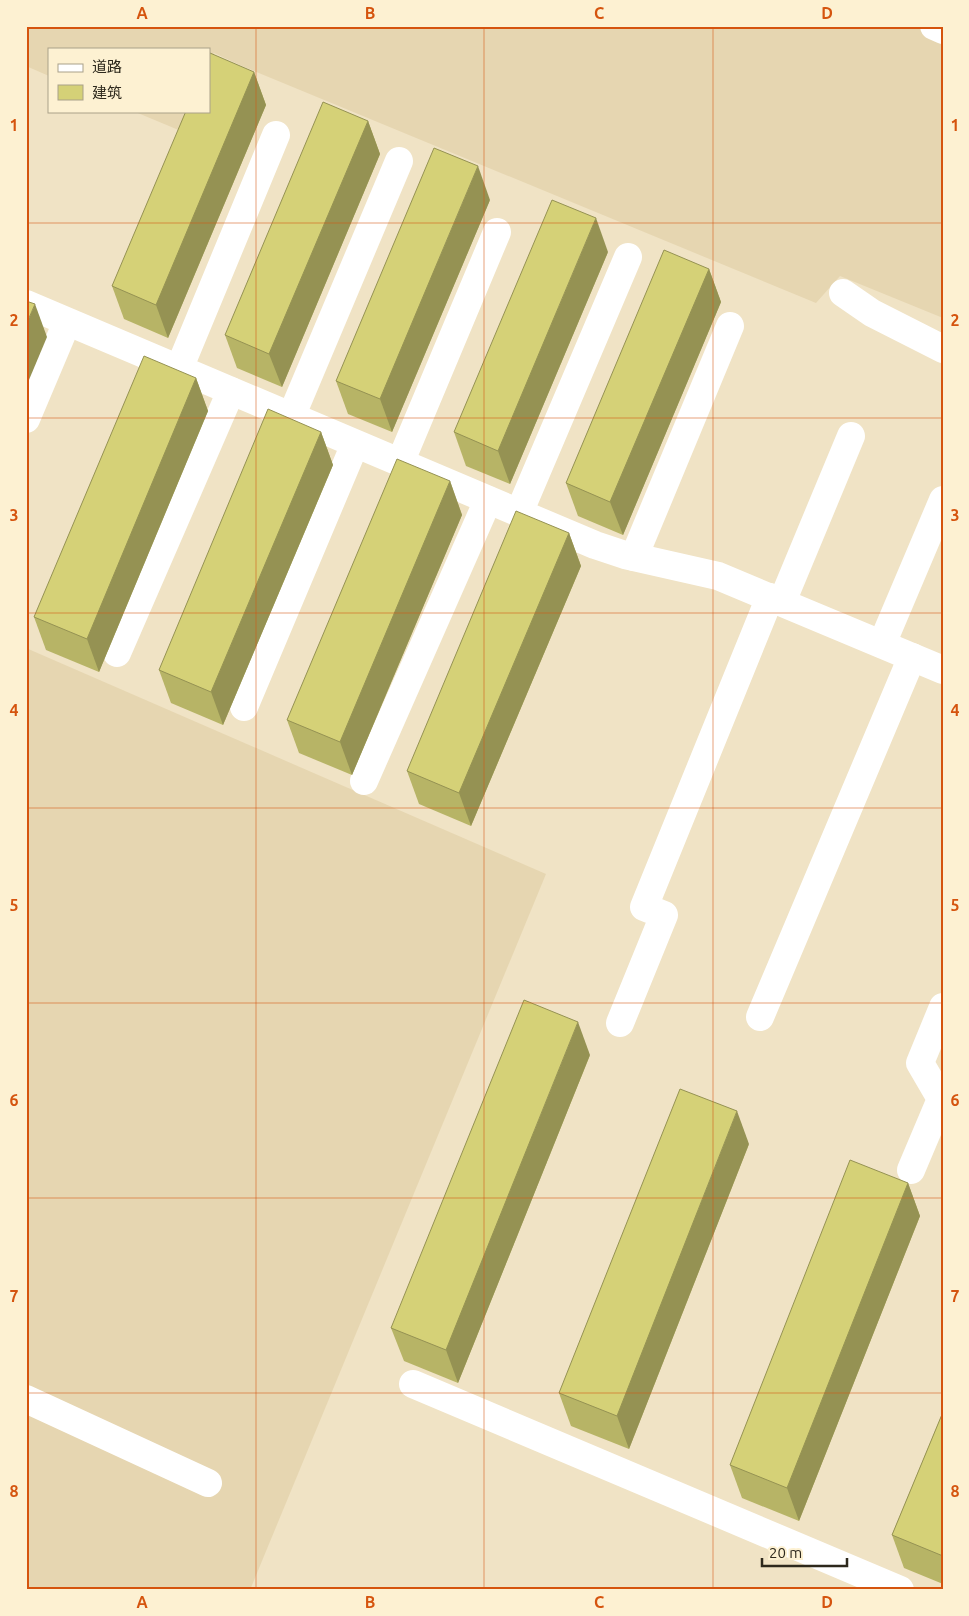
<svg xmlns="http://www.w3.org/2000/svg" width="969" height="1616" font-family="Ubuntu,'Noto Sans SC',sans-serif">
<rect width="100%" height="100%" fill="#f0e3c5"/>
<g fill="#e6d6b1">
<polygon points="26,26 943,26 943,318 840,276 816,303 242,66 214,53 209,65 209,49 49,49 49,76 26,66"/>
<polygon points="133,111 189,111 181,131"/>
<polygon points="26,648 546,874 250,1590 26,1590"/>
</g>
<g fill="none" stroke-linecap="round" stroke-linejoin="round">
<g stroke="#fff" stroke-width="28">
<polyline points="934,26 943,30"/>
<polyline points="843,293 872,313 943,349"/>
<polyline points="26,304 595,545 625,555 718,576 943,670"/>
<polyline points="179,369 276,135"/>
<polyline points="291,417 399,161"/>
<polyline points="26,419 67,322"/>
<polyline points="400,463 497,232"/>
<polyline points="519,513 628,257"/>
<polyline points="634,557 730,326"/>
<polyline points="782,602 851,436"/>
<polyline points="882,644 943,500"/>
<polyline points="117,653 231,391"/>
<polyline points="244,707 355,444"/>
<polyline points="364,781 488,500"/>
<polyline points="760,1017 912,657"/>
<polyline points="620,1023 664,915 644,907 770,597"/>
<polyline points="911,1170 941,1099 920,1063 943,1007"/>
<polyline points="413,1384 900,1590"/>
<polyline points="26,1399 208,1483"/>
</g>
</g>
<g fill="#b7b466">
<polygon points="254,72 266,105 168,338 124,319 112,286"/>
<polygon points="368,121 380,154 282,387 237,368 225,335"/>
<polygon points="490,200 392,432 348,414 336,381"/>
<polygon points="608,252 510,484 466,466 454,432"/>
<polygon points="709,269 721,302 623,535 578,516 566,483"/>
<polygon points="196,378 208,411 99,672 46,650 34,617"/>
<polygon points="321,432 333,465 223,725 171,703 159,670"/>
<polygon points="450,481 462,515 352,775 299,753 287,720"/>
<polygon points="569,533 581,566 471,826 419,804 407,771"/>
<polygon points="590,1055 458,1383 404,1361 391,1328"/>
<polygon points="749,1144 629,1449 571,1426 559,1393"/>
<polygon points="908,1183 920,1216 799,1521 742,1498 730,1465"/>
<polygon points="943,1412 943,1584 904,1568 892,1535"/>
</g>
<g fill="#959253">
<polygon points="254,72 266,105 168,338 156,305"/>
<polygon points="368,121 380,154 282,387 269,354"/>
<polygon points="478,166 490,200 392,432 380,399"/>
<polygon points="596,218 608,252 510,484 498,451"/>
<polygon points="709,269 721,302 623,535 610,502"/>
<polygon points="35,304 47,337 26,387 26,325"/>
<polygon points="196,378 208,411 99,672 87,639"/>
<polygon points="321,432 333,465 223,725 211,692"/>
<polygon points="450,481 462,515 352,775 340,742"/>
<polygon points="569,533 581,566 471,826 459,793"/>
<polygon points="578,1022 590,1055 458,1383 446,1350"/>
<polygon points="737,1111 749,1144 629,1449 617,1416"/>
<polygon points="908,1183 920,1216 799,1521 787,1488"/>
</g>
<g fill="#d5d177" stroke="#959253">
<polygon points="210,53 254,72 156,305 112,286 186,111 209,111 209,56"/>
<polygon points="323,102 368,121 269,354 225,335"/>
<polygon points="434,148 478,166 380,399 336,381"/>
<polygon points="552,200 596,218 498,451 454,432"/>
<polygon points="664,250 709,269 610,502 566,483"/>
<polygon points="26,301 35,304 26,325"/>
<polygon points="144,356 196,378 87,639 34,617"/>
<polygon points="268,409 321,432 211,692 159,670"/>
<polygon points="397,459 450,481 340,742 287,720"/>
<polygon points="516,511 569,533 459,793 407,771"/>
<polygon points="524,1000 578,1022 446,1350 391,1328"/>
<polygon points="680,1089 737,1111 617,1416 559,1393"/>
<polygon points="850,1160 908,1183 787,1488 730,1465"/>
<polygon points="943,1412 943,1556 892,1535"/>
</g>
<path fill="none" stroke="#d5540e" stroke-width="1" stroke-opacity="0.55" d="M256 26V1590M484 26V1590M713 26V1590M26 223H943M26 418H943M26 613H943M26 808H943M26 1003H943M26 1198H943M26 1393H943"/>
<rect width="969" height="1616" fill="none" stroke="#fdf1d2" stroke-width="55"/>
<rect x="48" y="48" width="162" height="65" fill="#fdf1d2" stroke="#aaa189"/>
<rect x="58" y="64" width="25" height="8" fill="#ffffff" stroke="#aaa189"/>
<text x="92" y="72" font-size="15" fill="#2d281c">道路</text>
<rect x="58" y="85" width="25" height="15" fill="#d5d177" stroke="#aaa189"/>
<text x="92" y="98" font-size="15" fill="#2d281c">建筑</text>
<path d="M762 1558v8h85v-8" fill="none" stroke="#2d281c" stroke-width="2.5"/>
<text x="769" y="1558" font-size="15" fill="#2d281c" stroke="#fdf1d2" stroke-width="4" paint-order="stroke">20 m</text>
<rect x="28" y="28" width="914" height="1560" fill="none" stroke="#d5540e" stroke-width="2"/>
<g font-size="16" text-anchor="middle" font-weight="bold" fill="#d5540e">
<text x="142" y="19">A</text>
<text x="370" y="19">B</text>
<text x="599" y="19">C</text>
<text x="827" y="19">D</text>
<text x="14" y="131">1</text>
<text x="955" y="131">1</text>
<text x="14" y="326">2</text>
<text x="955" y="326">2</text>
<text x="14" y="521">3</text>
<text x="955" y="521">3</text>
<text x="14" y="716">4</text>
<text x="955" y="716">4</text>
<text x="14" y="911">5</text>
<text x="955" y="911">5</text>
<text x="14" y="1106">6</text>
<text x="955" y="1106">6</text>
<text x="14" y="1302">7</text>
<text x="955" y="1302">7</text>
<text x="14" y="1497">8</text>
<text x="955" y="1497">8</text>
<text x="142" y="1608">A</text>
<text x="370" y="1608">B</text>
<text x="599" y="1608">C</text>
<text x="827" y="1608">D</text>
</g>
</svg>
